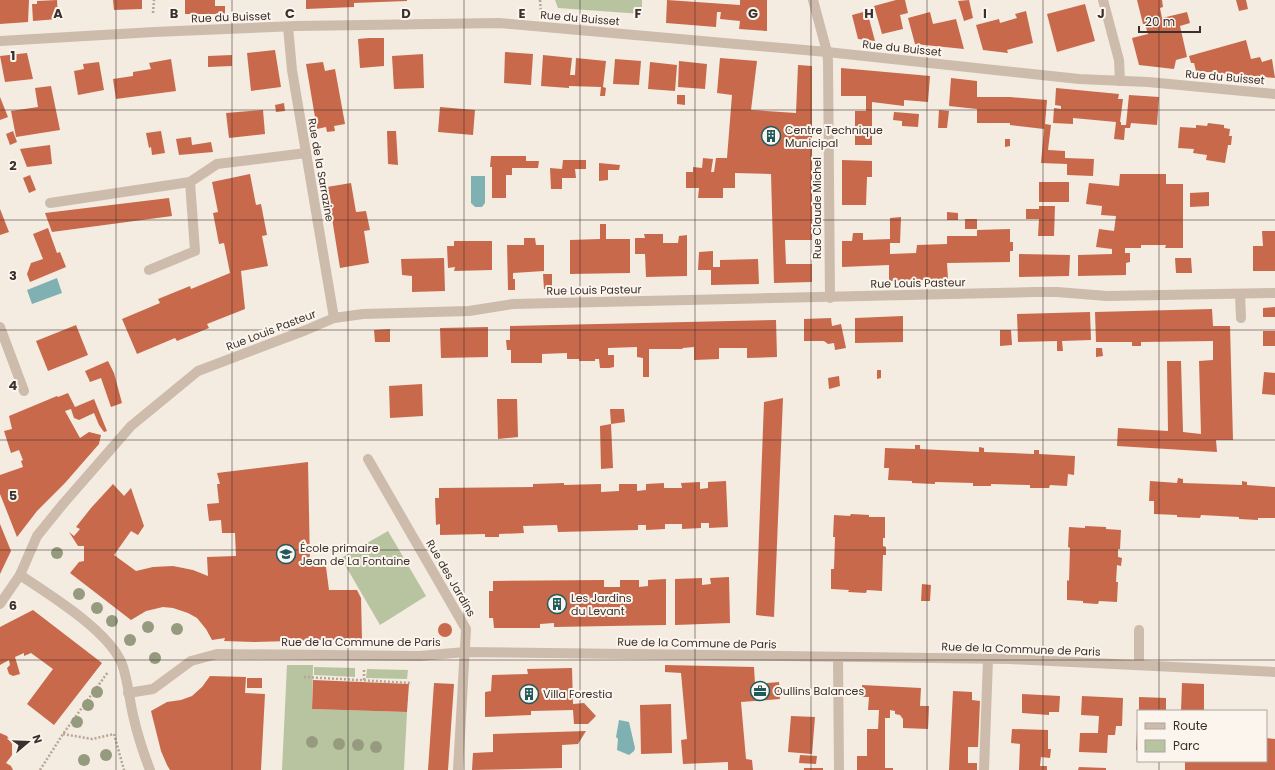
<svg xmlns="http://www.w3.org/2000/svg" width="1275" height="770" font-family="Poppins,sans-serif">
<rect width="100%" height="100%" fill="#f4ebe1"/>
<g fill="#b8c4a0">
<polygon points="555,0 642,0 642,14 558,8"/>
<polygon points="388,531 426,596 380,625 341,558"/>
<polygon points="287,665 313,665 312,709 407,712 404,770 282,770"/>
<polygon points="314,667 355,668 355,677 314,675"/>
<polygon points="367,669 408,670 407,679 366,678"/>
</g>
<g fill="#7fb0b2">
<polygon points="471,176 485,176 485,203 482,207 475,207 471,203"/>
<polygon points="57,278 62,293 32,304 27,290"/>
<polygon points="619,720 629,722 635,748 634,751 629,755 617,750 618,739 616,737"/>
</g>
<g fill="#c8694b">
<polygon points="0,0 29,0 28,22 0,24"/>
<polygon points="57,0 58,19 33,21 32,4 37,4 37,1"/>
<polygon points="113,0 142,0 142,9 114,10"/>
<polygon points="185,0 215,0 215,6 225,6 225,14 185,14"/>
<polygon points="306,0 407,0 407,1 354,3 354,7 306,9"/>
<polygon points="667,0 740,5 740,0 767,0 767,31 739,29 740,21 720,19 721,12 717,12 716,27 666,23"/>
<polygon points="896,0 905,0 908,13 900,15 903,29 882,34 874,6"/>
<polygon points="969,0 973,18 964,21 958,1"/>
<polygon points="1137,0 1162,0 1163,7 1160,8 1162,18 1187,12 1190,23 1180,26 1187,57 1176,60 1174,69 1139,65 1132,38 1148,34 1145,24 1143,24"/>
<polygon points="1236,0 1246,0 1248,9 1239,11"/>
<polygon points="1085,4 1095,41 1057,52 1047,14"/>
<polygon points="867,11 875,41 858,39 852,15"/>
<polygon points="1026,11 1033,43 1007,50 1008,53 983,50 976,25 999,19 1000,23 1017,18 1015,14"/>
<polygon points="930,12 933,24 956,19 964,49 915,44 908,18"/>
<polygon points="369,38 384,38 384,66 360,68 358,39"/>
<polygon points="1246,40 1251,59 1260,57 1262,62 1272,59 1275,78 1196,71 1194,63 1191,63 1189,56"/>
<polygon points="275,50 281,87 251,91 247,53"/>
<polygon points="505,52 533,54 531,85 504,83"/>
<polygon points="27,53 33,79 5,82 0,56"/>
<polygon points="423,54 424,88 394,89 392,56"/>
<polygon points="232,55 232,66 208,67 208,56"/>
<polygon points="543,55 572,58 570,75 575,75 576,58 606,61 603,87 606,88 605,96 600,96 601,87 569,86 569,88 541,86"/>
<polygon points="720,58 757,61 751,110 796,113 798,65 812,66 812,240 785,240 786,264 812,264 812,282 774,283 771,174 735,173 735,188 723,188 723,198 698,198 699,188 686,188 686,172 693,172 693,167 702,168 703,158 713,159 711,172 714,172 716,158 727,158 732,95 717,93"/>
<polygon points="171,59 176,91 116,99 113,79 133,76 133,72 151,69 149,63"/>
<polygon points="615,59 641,61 639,85 613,84"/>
<polygon points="679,61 707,64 705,89 678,87"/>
<polygon points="99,62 104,90 78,95 74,71 84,69 83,64"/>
<polygon points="323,62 325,71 335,69 345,124 334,126 335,131 327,132 326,127 317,129 306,64"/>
<polygon points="650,62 677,65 675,91 648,89"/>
<polygon points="841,68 930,76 928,102 904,100 904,106 872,102 872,145 855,145 855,111 866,111 866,96 841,96"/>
<polygon points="951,78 977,81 977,97 1010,97 1047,100 1045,124 1051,125 1048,150 1065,151 1065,158 1094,159 1093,176 1067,175 1067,164 1041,163 1044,129 1010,125 1010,123 977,123 977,109 949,106"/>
<polygon points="51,86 60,130 16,137 11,111 38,107 35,88"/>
<polygon points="1056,88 1119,94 1118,99 1123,99 1120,122 1121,122 1121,125 1126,125 1129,95 1159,97 1157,125 1131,123 1130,128 1125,128 1124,140 1114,139 1116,122 1073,118 1073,124 1053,123 1054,108 1061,109 1061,106 1055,105"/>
<polygon points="677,95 685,95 685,105 677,104"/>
<polygon points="0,97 8,117 0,120"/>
<polygon points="284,103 285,111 276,112 275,105"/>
<polygon points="440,107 475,110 473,135 438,132"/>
<polygon points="263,110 265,134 229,138 226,113"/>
<polygon points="939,110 949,111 947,128 938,128"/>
<polygon points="894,112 919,114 918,127 902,126 902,121 893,120"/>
<polygon points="1208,123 1224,125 1224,128 1230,129 1229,136 1232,136 1231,145 1228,145 1225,163 1206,160 1207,155 1193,153 1194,149 1178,148 1180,127 1196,128 1196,125 1207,126"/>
<polygon points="13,131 17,142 10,145 6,134"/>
<polygon points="161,131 165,153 152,155 151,147 149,148 146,133"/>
<polygon points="387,131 396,131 398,165 388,164"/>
<polygon points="191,137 192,145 211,142 213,152 179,155 176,139"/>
<polygon points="1005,139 1010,139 1010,146 1005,147"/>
<polygon points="50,145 52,164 27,167 20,149"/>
<polygon points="491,156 526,156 526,161 539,161 538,168 512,168 512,175 506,175 506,198 492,198 492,167 490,167"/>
<polygon points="563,160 586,160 586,169 575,169 576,178 562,178 562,189 551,189 550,168 562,169"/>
<polygon points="842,160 872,161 872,177 867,177 866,205 842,205"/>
<polygon points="599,163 620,165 619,170 608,170 608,180 599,181"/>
<polygon points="250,174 256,205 261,204 267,235 262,236 268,266 241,271 245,309 207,324 209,328 177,341 175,338 137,354 122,319 160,303 158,299 190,286 191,289 230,273 224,243 219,244 213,213 218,212 212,182"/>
<polygon points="1120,174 1166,174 1166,184 1183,184 1183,248 1165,248 1166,245 1141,245 1141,248 1125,248 1125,253 1130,253 1130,262 1126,263 1126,275 1078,276 1078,255 1112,254 1112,249 1096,247 1099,229 1114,231 1116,216 1101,215 1102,206 1086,204 1089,183 1119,186"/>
<polygon points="30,175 36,190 29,193 23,178"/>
<rect x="1039" y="182" width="30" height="20"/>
<polygon points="351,183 356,212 366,211 370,230 364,231 369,263 340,268 327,187"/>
<polygon points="1209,192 1209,206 1190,207 1190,193"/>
<polygon points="169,198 172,216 52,232 45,213"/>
<polygon points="1039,206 1055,206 1054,236 1038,236 1039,219 1026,219 1026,209 1039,209"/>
<polygon points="0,209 9,232 0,235"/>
<polygon points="947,212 958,213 958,220 947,220"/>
<polygon points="901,217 900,243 890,243 890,254 916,253 917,245 947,244 947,236 977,236 977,230 1010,229 1010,242 1013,242 1013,251 1010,251 1010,262 947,263 948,279 889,281 889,265 842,267 842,241 852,241 853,233 863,233 863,240 890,239 890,218"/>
<rect x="965" y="219" width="12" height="10"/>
<polygon points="600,224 606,224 606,239 630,239 630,273 570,274 570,240 600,239"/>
<polygon points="48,228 57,253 60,252 66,267 30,282 27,274 31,263 43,259 33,234"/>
<polygon points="1262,231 1275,231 1275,271 1253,271 1253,246 1263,246"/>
<polygon points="644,234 663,234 663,243 678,243 679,236 687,235 687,276 646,277 645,254 635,254 635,238 645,238"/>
<polygon points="524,238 535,238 536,245 544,245 544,271 513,273 513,279 515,279 515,290 508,290 507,245 524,245"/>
<polygon points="454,241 492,241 492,270 454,271 455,267 448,268 447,246 454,246"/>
<polygon points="713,251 713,267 720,267 720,260 758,259 759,284 711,285 711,270 698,270 699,252"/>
<polygon points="1019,254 1070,255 1069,276 1019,277"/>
<polygon points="444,258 445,291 412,292 412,276 402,275 401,259"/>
<polygon points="1175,258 1191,258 1192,273 1176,273"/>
<polygon points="543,274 552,274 552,289 544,289"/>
<polygon points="1275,307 1275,317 1263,317 1263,308"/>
<polygon points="1212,309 1213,326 1230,326 1233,440 1216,440 1217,452 1117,446 1118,428 1168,431 1167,361 1181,361 1183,432 1201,434 1199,361 1213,360 1213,341 1141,342 1141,346 1132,346 1132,342 1096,342 1095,312"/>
<polygon points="1090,312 1091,340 1062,341 1063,351 1057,351 1057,341 1018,342 1017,314"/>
<polygon points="903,316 903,342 855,343 855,318"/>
<polygon points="831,318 832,326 841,324 846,348 835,350 834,343 828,344 824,341 804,341 804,319"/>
<polygon points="776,320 777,357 747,358 747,348 719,348 719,359 694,360 694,347 683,348 682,349 649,349 649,377 643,377 643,358 637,357 637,347 608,348 608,355 614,355 614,367 609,368 600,368 599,359 595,359 595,361 579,361 579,359 567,359 567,353 542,354 542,363 511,363 511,350 507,350 506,340 510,340 510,326"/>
<polygon points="76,325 88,355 48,371 36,341"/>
<polygon points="488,327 488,357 441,358 440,328"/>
<polygon points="390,329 390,342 375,342 374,330"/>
<polygon points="1000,330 1011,330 1012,345 1000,346"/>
<rect x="1263" y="331" width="12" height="15"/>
<polygon points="1096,348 1102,348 1103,356 1096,357"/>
<polygon points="108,361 114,373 122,403 111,407 101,378 90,382 85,371"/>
<polygon points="877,370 881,370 881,378 877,379"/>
<polygon points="1264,372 1275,373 1275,395 1262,394"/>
<polygon points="839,376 840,386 829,389 828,378"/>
<polygon points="422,384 423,416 390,418 389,386"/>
<polygon points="68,393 75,407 94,399 107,431 104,432 99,425 94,413 79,420 74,418 71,409 65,411 80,438 89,432 101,435 99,444 65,483 37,511 17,537 0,494 0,475 23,467 21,461 23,460 19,450 11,453 4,431 12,429 9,416 57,396 58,397"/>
<polygon points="783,398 774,617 756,615 764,402"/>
<polygon points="497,399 517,399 518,437 498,439"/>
<polygon points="610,409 624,409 625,422 611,424"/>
<polygon points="611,424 613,468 601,469 600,426"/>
<polygon points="915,445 920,445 920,449 979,452 979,447 984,448 984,452 1034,454 1034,450 1039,450 1039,454 1075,456 1074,475 1068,474 1067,486 1050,485 1049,488 1030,488 1030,485 991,484 991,486 973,486 973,483 935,482 935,484 912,483 912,481 888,480 889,468 884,468 885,448 915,449"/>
<polygon points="308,462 310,564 322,565 326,567 329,590 357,590 361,598 362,639 254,642 224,641 225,638 212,640 206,629 197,618 188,613 173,608 163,607 146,611 131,620 70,573 79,562 84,561 84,546 78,546 69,532 74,536 80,529 76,527 91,508 113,484 124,496 131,488 144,526 138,535 131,531 114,555 136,571 153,567 173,566 193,570 208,576 207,557 236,556 235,533 222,533 221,520 209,521 207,504 219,503 217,484 220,484 217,473"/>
<polygon points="1178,478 1183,479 1183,483 1242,485 1242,481 1247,482 1247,485 1275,487 1275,518 1258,518 1258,520 1239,519 1239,517 1201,515 1200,518 1177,517 1177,515 1154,514 1154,501 1149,501 1150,481 1177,483"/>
<polygon points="726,481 728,527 709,528 709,523 701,523 701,528 682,529 682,524 665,524 665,529 646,530 646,525 638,525 638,530 558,532 557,525 523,526 524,533 499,534 499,537 485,537 485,534 440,535 440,524 436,525 435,498 439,498 439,488 533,487 533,484 564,483 564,485 601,484 601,492 619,491 619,484 637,484 637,491 646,490 646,484 664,483 664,488 682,488 681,483 700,482 700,489 708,488 708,482"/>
<polygon points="851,514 869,515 869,517 885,517 885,538 883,538 883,546 886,547 886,555 883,555 882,591 867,590 866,593 848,592 849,590 831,589 831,569 834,569 835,537 833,537 834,515 850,516"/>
<polygon points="0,524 11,551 0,574"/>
<polygon points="1085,526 1106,527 1106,529 1121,530 1120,549 1118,549 1118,557 1122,558 1121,566 1117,565 1116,582 1118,582 1117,602 1099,601 1098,604 1083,603 1083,601 1067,600 1067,580 1069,581 1070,548 1068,547 1069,527 1085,528"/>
<polygon points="729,577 730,623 675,625 675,579 702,578 702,585 711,584 710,578"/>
<polygon points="666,579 666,625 554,627 554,623 540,624 540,628 494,628 493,618 489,618 489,591 493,591 493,581 604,580 604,587 620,587 620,580 639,580 639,587 648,586 648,580"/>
<polygon points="922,584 931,585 930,601 921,601"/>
<polygon points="33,610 102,663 54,725 27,704 53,669 31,653 24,656 24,653 15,657 20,674 13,676 9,674 7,668 10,665 9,660 0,665 0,627"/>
<circle cx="445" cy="630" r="7"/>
<polygon points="665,665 754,667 755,684 779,682 780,699 741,702 746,759 752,760 753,770 728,770 728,762 683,764 681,740 687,739 681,673 665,672"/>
<polygon points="572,668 573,704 584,703 596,716 588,724 574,724 573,710 531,711 531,715 485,717 485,692 491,691 492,675 528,674 527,669"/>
<polygon points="210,676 246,677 245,693 265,694 261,770 170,770 167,765 161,751 151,711 167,702 181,700 192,696 202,687"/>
<rect x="247" y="678" width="15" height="10"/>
<polygon points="313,680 409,684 407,712 312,709"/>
<polygon points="434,683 454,684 448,770 428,770"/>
<polygon points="1182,683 1204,684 1204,711 1181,711"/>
<polygon points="862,685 921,688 920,706 929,706 928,729 903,728 903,719 900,715 895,714 895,711 890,710 890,718 885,718 885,768 893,768 893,770 857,770 857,756 867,756 867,729 878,729 879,710 868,710 869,697 862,697"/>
<polygon points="953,691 972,692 972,700 980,701 978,747 968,747 968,763 977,763 977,770 949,770"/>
<polygon points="1022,694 1060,696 1059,712 1049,712 1049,715 1022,713"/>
<polygon points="1082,696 1123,698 1122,726 1116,726 1115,735 1108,735 1107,753 1079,752 1080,733 1098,733 1099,716 1081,715"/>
<polygon points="1139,697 1166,698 1166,711 1139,711"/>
<polygon points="671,704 672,753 641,754 640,705"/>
<polygon points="791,716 815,717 812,754 788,752"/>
<polygon points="1012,729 1048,730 1048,749 1051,749 1050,758 1041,757 1040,766 1047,766 1047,770 1019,770 1020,744 1011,743"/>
<polygon points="1137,730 1138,730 1138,750 1136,750"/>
<polygon points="586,731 578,744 562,745 562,768 472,770 473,753 493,752 493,734"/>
<polygon points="0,733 7,736 12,744 12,755 6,763 11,766 13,770 0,770"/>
<polygon points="1266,738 1275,739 1275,770 1185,770 1185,761 1266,761"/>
<polygon points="800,755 817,756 816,764 799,763"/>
<polygon points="1079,767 1106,768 1106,770 1078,770"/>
<rect x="804" y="768" width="19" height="2"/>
</g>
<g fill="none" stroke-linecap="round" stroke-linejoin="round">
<g stroke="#b9a596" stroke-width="2.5" stroke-dasharray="2 2" stroke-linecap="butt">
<polyline points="540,0 541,12"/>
<polyline points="153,13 154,0"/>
<polyline points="304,677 412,683"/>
<polyline points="364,680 364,670"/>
<polyline points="63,734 92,739 114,734 124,770"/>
<polyline points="40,770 63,734 108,672"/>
</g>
<g stroke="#cdbbac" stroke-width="10">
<polyline points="50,203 190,182 217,164 306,153"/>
<polyline points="149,270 195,251 190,182"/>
<polyline points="1240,294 1241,318"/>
<polyline points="838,657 839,770"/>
<polyline points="1139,665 1139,630"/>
<polyline points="984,770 988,659"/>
</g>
<g stroke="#cdbbac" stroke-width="10">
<polyline points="813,0 827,52 828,61 830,298"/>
<polyline points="1103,0 1119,60 1120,81"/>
<polyline points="288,27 292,70 334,318"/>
<polyline points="0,41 154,32 297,26 499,23 827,52 1079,79 1148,82 1275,94"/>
<polyline points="0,327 24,391"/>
<polyline points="368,459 466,629 458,770"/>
<path d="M20 575C50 595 109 631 122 664 128 680 129 698 133 715 137 733 143 752 150 770"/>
<polyline points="0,604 20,575 37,536 63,504 131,426 198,371 306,330 334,318 363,314 469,311 513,304 1036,292 1057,292 1107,296 1275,293"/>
<polyline points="128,693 153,689 191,661 217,654 420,656 465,652 1010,659 1275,672"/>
</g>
</g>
<g fill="#969b7f">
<circle cx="57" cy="553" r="6"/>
<circle cx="79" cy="594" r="6"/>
<circle cx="97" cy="608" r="6"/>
<circle cx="112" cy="621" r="6"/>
<circle cx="148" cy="627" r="6"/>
<circle cx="177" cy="629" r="6"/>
<circle cx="130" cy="640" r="6"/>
<circle cx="155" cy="658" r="6"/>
<circle cx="97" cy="692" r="6"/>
<circle cx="88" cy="705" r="6"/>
<circle cx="77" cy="722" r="6"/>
<circle cx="312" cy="742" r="6"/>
<circle cx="339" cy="744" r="6"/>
<circle cx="358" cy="745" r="6"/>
<circle cx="376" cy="747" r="6"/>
<circle cx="106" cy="755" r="6"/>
<circle cx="84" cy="760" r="6"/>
</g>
<path fill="none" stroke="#3b302b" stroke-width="1" stroke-opacity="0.55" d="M116 0V770M232 0V770M348 0V770M464 0V770M580 0V770M695 0V770M811 0V770M927 0V770M1043 0V770M1159 0V711M0 110H1275M0 220H1275M0 330H1275M0 440H1275M0 550H1275M0 660H1275M1159 761V770"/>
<defs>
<g id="building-ring" transform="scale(1)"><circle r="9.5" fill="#fbf5ee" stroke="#1f5a5e" stroke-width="1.5"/><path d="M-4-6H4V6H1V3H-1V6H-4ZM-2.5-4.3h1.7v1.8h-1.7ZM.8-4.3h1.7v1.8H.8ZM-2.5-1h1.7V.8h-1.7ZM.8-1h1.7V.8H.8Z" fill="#1f5a5e"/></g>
<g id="school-ring" transform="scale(1)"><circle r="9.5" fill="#fbf5ee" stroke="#1f5a5e" stroke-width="1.5"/><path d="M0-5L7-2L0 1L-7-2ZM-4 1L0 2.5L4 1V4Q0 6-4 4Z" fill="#1f5a5e"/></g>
<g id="office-ring" transform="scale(1)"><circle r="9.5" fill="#fbf5ee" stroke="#1f5a5e" stroke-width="1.5"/><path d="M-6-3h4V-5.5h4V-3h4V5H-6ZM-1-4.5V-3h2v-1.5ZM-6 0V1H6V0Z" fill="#1f5a5e"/></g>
</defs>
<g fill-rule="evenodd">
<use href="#building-ring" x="771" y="136"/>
<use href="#school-ring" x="286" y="554"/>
<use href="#building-ring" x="557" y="604"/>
<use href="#office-ring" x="760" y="691"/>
<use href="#building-ring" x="529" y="694"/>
</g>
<g text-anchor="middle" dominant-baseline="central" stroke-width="4" stroke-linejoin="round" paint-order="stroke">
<g font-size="11" fill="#3b302b" stroke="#fbf5ee">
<text transform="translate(231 17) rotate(-2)">Rue du Buisset</text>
<text transform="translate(580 18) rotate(5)">Rue du Buisset</text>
<text transform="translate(902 48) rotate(6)">Rue du Buisset</text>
<text transform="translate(1225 77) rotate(5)">Rue du Buisset</text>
<text transform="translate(321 170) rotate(80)">Rue de la Sarrazine</text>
<text transform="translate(817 208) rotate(-90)">Rue Claude Michel</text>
<text transform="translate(918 283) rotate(-1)">Rue Louis Pasteur</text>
<text transform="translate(594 290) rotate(-1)">Rue Louis Pasteur</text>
<text transform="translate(271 330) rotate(-21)">Rue Louis Pasteur</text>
<text transform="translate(451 578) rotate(60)">Rue des Jardins</text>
<text x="361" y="642">Rue de la Commune de Paris</text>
<text transform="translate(697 643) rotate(1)">Rue de la Commune de Paris</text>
<text transform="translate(1021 649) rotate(2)">Rue de la Commune de Paris</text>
</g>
<g font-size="11" fill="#3b302b" stroke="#fbf5ee" text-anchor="start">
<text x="785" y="130">Centre Technique<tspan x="785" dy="13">Municipal</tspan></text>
<text x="300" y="548">École primaire<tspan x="300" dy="13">Jean de La Fontaine</tspan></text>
<text x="571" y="598">Les Jardins<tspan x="571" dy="13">du Levant</tspan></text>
<text x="774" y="691">Oullins Balances</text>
<text x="543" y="694">Villa Forestia</text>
</g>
</g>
<g font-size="13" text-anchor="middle" font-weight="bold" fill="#3b302b" stroke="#fbf5ee" stroke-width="4" stroke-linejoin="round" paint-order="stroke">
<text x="58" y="18">A</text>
<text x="174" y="18">B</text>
<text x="290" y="18">C</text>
<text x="406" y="18">D</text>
<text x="522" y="18">E</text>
<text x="638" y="18">F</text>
<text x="753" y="18">G</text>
<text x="869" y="18">H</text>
<text x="985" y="18">I</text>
<text x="1101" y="18">J</text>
<text x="13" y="60">1</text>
<text x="13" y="170">2</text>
<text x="13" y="280">3</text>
<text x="13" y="390">4</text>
<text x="13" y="500">5</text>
<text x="13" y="610">6</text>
</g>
<rect x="1137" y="710" width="130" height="52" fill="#fbf5ee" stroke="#aea6a0"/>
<rect x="1145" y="723" width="20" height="6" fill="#cdbbac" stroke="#aea6a0"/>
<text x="1173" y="730" font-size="12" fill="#3b302b">Route</text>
<rect x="1145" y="740" width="20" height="12" fill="#b8c4a0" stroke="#aea6a0"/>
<text x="1173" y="750" font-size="12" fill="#3b302b">Parc</text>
<g transform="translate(28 742) rotate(71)" stroke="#fbf5ee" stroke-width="3" paint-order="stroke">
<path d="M0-3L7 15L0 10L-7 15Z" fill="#3b302b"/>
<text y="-6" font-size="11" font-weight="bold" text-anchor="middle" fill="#3b302b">N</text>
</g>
<path d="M1139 26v6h61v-6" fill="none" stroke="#3b302b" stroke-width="2"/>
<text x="1145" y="26" font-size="12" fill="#3b302b" stroke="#fbf5ee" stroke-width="3" paint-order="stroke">20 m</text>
</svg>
